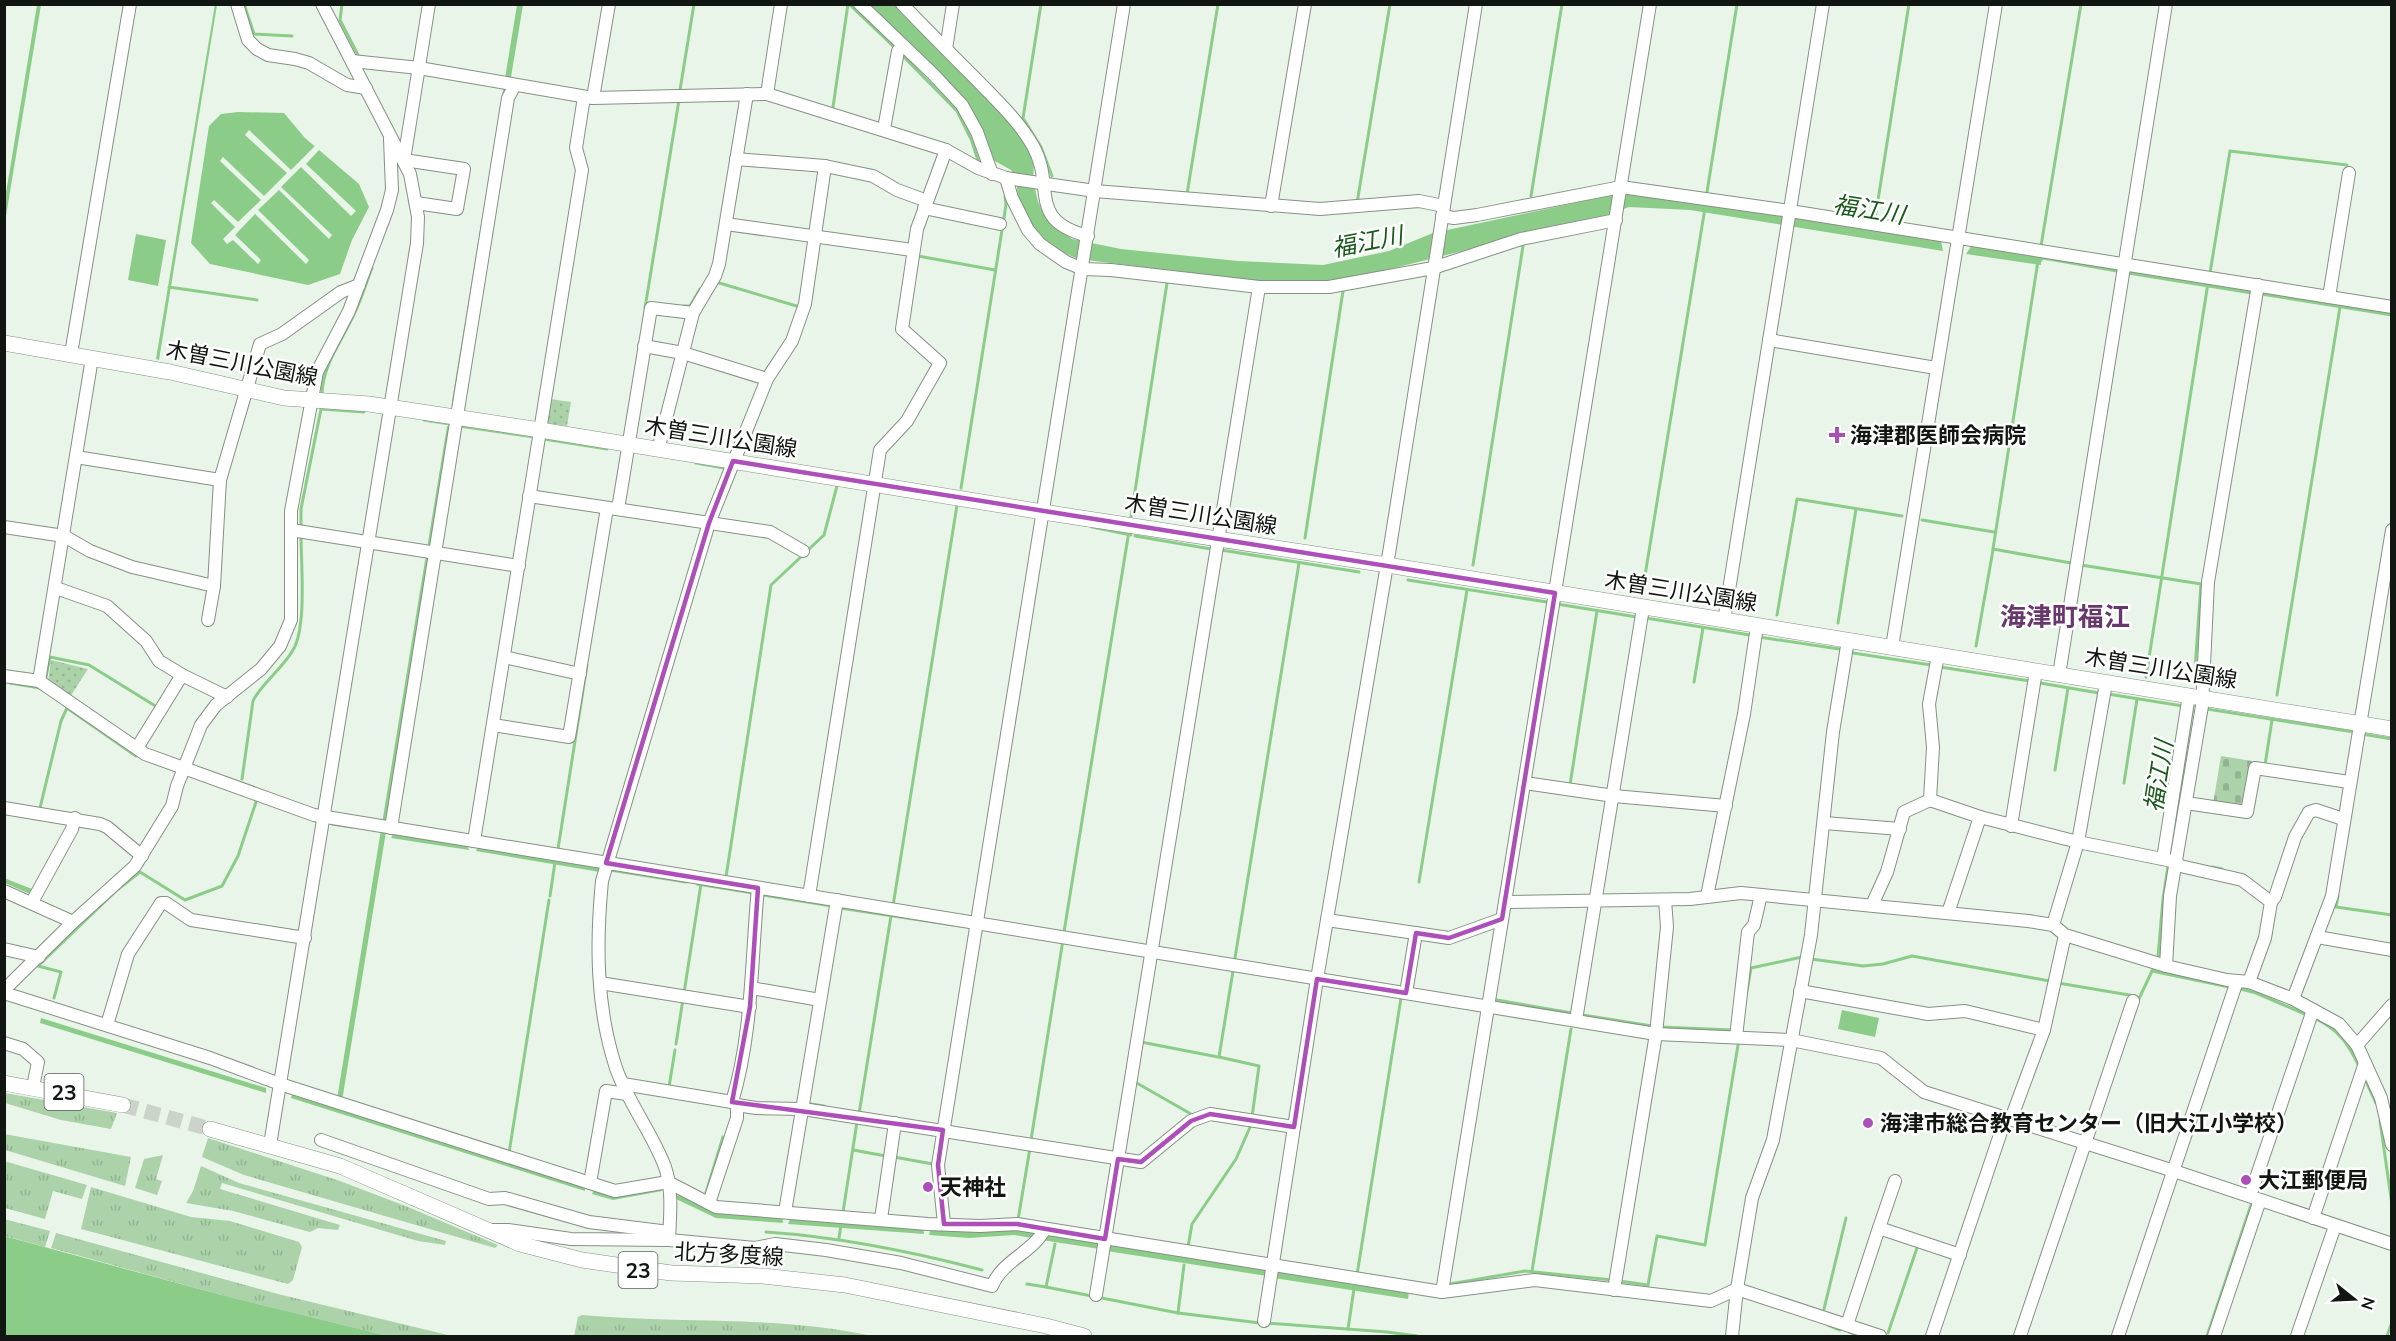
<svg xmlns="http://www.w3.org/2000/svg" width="2396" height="1341" font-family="Mulish,'Noto Sans JP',sans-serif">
<defs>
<pattern id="grass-tufts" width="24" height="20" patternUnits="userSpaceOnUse" patternTransform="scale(1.5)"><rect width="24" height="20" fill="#abd2a9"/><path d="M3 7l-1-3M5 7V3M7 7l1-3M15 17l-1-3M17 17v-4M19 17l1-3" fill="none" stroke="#92b490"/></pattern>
<pattern id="cemetery-stones" width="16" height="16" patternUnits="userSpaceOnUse" patternTransform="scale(1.5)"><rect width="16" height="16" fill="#abd2a9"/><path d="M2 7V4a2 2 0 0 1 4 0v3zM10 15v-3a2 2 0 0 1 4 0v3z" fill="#92b490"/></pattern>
<pattern id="park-dots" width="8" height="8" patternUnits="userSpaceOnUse" patternTransform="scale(1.5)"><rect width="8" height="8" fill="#abd2a9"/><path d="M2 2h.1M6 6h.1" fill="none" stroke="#92b490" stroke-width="1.8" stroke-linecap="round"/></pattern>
</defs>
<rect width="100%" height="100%" fill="#eaf5e9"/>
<g fill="url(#grass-tufts)">
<polygon points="4,1093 5,1093 117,1113 111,1129 61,1120 5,1103"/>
<polygon points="4,1134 131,1157 125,1186 5,1150"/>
<polygon points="208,1138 340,1181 408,1207 498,1245 495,1248 244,1175 202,1157"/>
<polygon points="163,1155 156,1179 162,1181 157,1195 135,1188 144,1159"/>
<polygon points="4,1161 87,1185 82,1199 53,1191 45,1219 5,1208"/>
<polygon points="201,1166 239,1183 446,1241 445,1245 418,1241 222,1183 220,1189 340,1225 338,1230 318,1228 310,1232 233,1211 186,1203 193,1191"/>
<polygon points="91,1187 191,1217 230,1221 299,1242 302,1247 293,1280 288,1284 81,1229"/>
<polygon points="4,1219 50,1231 45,1247 5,1236"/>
<polygon points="56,1233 278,1294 452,1336 388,1336 214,1293 51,1248"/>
<path d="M582 1315C679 1324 777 1315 872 1336H574L578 1317Z"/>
</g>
<polygon fill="url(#cemetery-stones)" points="2221,756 2252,761 2244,809 2213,804"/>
<g fill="url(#park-dots)">
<polygon points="550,399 571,402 567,426 546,423"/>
<polygon points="51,660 88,669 70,697 48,682"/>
</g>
<g fill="#8ccc89">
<polygon points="215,4 217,5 159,360 156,359"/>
<polygon points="37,5 41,5 5,222 5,199"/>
<polygon points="517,5 523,5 457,401 452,401"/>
<polygon points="870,5 895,5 1019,131 1034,164 1033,180 1038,202 1049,222 1072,239 1121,249 1238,261 1323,265 1389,251 1433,233 1612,195 1632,193 1941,240 1943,251 1690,210 1629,207 1607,215 1378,272 1322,284 1291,285 1078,259 1057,250 1040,237 1029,224 1018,198 1016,177 1011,170 993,160 942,76"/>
<polygon points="238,112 284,113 305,138 359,184 369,207 352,240 340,274 308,285 210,264 191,243 209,126 221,114"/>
<polygon points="136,234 166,240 158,286 128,280"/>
<polygon points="1972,245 2041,257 2041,265 1966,254"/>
<polygon points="447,426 452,428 342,1101 337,1099"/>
<polygon points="394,832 467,844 469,850 391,838"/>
<polygon points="478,846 599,866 600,872 476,851"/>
<polygon points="4,878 32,889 30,894 5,883"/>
<polygon points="1842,1010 1879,1018 1875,1037 1838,1029"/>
<polygon points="41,1018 266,1088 266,1093 40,1023"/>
<polygon points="292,1095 585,1187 585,1191 291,1098"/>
<polygon points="661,1187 662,1191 613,1200 592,1194 594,1190"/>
<polygon points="681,1193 782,1216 783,1223 716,1218 674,1198"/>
<polygon points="791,1217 923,1227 924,1234 788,1224"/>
<polygon points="931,1228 1014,1228 1038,1232 1037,1239 1014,1235 969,1238 929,1235"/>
<polygon points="1046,1233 1100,1242 1100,1249 1042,1240"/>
<polygon points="4,1236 214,1293 388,1336 5,1336"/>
<polygon points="1109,1244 1267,1270 1267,1276 1107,1251"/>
<polygon points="1277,1271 1409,1292 1408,1299 1274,1278"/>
</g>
<polygon fill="#eaf5e9" points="249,130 291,170 316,145 320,149 306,164 356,211 351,216 301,167 281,187 332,235 329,239 279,190 258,210 309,260 306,264 255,214 235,235 261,260 258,264 233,240 227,244 223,239 235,227 211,203 214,200 238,222 261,200 220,161 223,157 264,196 287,173 245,135"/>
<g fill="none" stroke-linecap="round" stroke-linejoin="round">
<g stroke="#8ccc89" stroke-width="3">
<polyline points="244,4 254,34 292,36"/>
<polyline points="342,4 340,20 358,55"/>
<polyline points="849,4 893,46"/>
<polyline points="1041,4 1023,118 1041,147 1052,176"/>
<polyline points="902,55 957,111 971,139 979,163"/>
<polyline points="680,90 694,4"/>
<polyline points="833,107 848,4"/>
<polyline points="1707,192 1737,4"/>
<polyline points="1187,194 1218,4"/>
<polyline points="1531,196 1562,4"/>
<polyline points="1357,203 1390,4"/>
<polyline points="1875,219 1909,4"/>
<polyline points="2041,246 2081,4"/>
<polyline points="918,256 995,270"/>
<polyline points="2038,261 1993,549 2071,563"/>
<polyline points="2040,261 2043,258 2117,271"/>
<polyline points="2128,273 2252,293"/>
<polyline points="2210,273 2230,151 2347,165"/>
<polyline points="716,282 800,307"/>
<polyline points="169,287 257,300"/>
<polyline points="2261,294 2392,315"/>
<polyline points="683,306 690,306 700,289"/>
<polyline points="645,308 679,100"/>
<path d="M322 394C323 363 343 340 355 312 362 298 366 283 372 268"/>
<polyline points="424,420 450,424"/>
<polyline points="459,426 534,437"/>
<polyline points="544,439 607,449"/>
<polyline points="696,463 724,468"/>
<polyline points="961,488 1006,205 1005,196"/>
<polyline points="1131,517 1167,283"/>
<polyline points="1922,520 1994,532"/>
<polyline points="1092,527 1131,535"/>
<polyline points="301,528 301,509 321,409 364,412"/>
<polyline points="1135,536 1211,549"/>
<polyline points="1305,538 1343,291"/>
<polyline points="808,550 824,535 837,486"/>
<polyline points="1221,550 1359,572"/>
<polyline points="1473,565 1523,246"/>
<polyline points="2081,565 2201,584 2194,683"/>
<polyline points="1408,580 1547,602"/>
<polyline points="1642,594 1705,208"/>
<polyline points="1557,604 1637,617"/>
<polyline points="1777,615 1797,499 1902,516"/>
<polyline points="1646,618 1750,635"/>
<polyline points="1838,623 1856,509"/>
<polyline points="1759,637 1839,649"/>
<polyline points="1976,646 1993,550"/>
<polyline points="1853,653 1931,665"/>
<polyline points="1940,667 2030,681"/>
<polyline points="46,677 50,657 89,665 157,707"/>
<polyline points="2146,677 2208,283"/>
<polyline points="1694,682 1703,628"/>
<polyline points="10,683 40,688"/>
<polyline points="2040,683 2099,693"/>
<polyline points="2108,694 2183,706"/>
<polyline points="2277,695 2340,307"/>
<polyline points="2207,709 2354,732"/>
<polyline points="2362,734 2392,739"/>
<polyline points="2265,765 2272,720"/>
<polyline points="2055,770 2068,688"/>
<path d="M242 779 253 701C260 685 284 667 293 650 307 627 301 564 301 535"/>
<polyline points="2124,783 2137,699"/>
<polyline points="1570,785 1597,611"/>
<polyline points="40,808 61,721 67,708 136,756"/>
<polyline points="332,824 352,827"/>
<polyline points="558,849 587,665"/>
<polyline points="2170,856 2193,705"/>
<polyline points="2212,867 2222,869"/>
<polyline points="610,870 686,882"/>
<polyline points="726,877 771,585 803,555"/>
<polyline points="1419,882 1467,590"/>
<polyline points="697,884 753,893"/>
<polyline points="763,895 832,906"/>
<polyline points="550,896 555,862"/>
<polyline points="2338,896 2336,907 2392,915"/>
<polyline points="893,906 957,505"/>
<polyline points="840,908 960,926"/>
<polyline points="1064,932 1129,531"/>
<polyline points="2158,957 2163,899 2168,866"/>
<polyline points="1235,958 1299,563"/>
<polyline points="1811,959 1863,966 1883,964 1912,956 2050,981"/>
<polyline points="2155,967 2152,971 2229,987"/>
<polyline points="1233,971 1219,1057 1259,1066 1252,1117"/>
<polyline points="2058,983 2135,996"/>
<polyline points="2241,989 2256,993 2307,1015"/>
<polyline points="1747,991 1751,968 1802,957"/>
<polyline points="684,993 701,884"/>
<polyline points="54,998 61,972 38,966 117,890 140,872 185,900 222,886 238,856 257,799"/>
<polyline points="1497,1000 1572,1013"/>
<polyline points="2137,1003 2152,971"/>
<polyline points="1583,1015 1652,1026"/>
<path d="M2314 1018C2339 1030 2347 1042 2359 1066"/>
<polyline points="1661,1027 1732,1030"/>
<polyline points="1141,1042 1218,1057"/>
<polyline points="676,1044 683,999"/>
<polyline points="2365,1079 2376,1103"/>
<polyline points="1135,1082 1191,1114"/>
<polyline points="669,1087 675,1050"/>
<polyline points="811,1104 824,1106"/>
<polyline points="859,1114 891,916"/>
<polyline points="2380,1121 2392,1205"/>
<polyline points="1031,1140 1063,940"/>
<polyline points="853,1150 886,1156"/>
<polyline points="509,1153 549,900"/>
<polyline points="894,1157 933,1164"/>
<polyline points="705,1196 723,1137"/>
<polyline points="843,1212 857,1122"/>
<polyline points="1018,1220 1030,1148"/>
<path d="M766 1232C840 1237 910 1251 982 1270"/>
<polyline points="839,1238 841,1225"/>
<polyline points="1188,1247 1192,1224 1236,1159 1251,1125"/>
<polyline points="1532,1271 1571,1029"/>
<polyline points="1357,1275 1401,998"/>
<polyline points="1619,1281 1648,1285"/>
<polyline points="1027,1284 1046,1287 1055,1244"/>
<polyline points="1450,1284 1525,1271 1612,1280"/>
<polyline points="1648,1285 1657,1236 1705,1245 1738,1045"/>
<polyline points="1046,1287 1178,1313 1260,1323"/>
<polyline points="1824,1309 1846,1218"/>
<polyline points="1178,1313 1184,1265"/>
<polyline points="1266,1323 1387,1332 1417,1336"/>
<polyline points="1828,1325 1840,1330"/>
<polyline points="1348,1329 1354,1289"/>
<polyline points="1849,1332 1860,1336"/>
<polyline points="1888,1333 1918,1245"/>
<polyline points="2207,1336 2251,1205"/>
<polyline points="2387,1336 2392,1322"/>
</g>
<polyline stroke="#cad4c9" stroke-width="15" stroke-dasharray="15 8" stroke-linecap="butt" points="123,1105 210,1129"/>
<g stroke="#869085" stroke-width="14">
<g id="minor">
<polyline points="237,4 248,40 257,49 268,55 295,59 309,63 347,85 366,88"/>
<polyline points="860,4 933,74 962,105 977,132 992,174"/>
<path d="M902 4C927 30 952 55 977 80 997 101 1019 121 1033 146 1056 187 1026 220 1088 236"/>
<polyline points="946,49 953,4"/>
<polyline points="352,61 419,68 593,98 767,94 946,150 978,168 1006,178 1095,191 1320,209 1419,201 1444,206"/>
<polyline points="767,94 781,4"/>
<polyline points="593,98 609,4"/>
<polyline points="884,129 898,51 903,46"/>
<polyline points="736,159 825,166 873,176 897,190 927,201"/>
<polyline points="1006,178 1012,198 1028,230 1040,244 1066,262 1083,269 1111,270 1259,287 1329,287 1433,268 1521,239 1616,220"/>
<polyline points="416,203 457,209 464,169 404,160 429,4"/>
<polyline points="1271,206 1305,4"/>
<polyline points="924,208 1000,224"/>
<polyline points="1442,216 1454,218 1477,215 1621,187 1790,211 2392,307"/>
<polyline points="726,224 912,250"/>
<polyline points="2329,297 2349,173"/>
<polyline points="1769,340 1936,368"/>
<polyline points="644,346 683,353 767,379"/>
<polyline points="71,354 130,4"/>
<polyline points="658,450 693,313"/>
<polyline points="76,457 220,480"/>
<polyline points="529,496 770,532 803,551"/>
<polyline points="618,509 651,308 693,313 715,276 719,264 747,94"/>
<polyline points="4,527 64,536 90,551 132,567 214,586 220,480 260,344 282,334 341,292 359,285"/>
<polyline points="291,530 519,566"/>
<polyline points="56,588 107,606 146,641 159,661 182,675 227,697"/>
<polyline points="208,620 214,586"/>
<polyline points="1724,621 1823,4"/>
<polyline points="1892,647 1996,4"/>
<polyline points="1938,655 1929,704 1933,747 1930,800 1980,817 1948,913"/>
<polyline points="504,657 580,674"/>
<polyline points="2059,675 2166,4"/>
<polyline points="4,676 39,681 145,754 314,815 1656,1034 1791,1040 1881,1058 1924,1092 2174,1171 2392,1244"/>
<polyline points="39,681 92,358"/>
<polyline points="493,725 569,737 607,508"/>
<polyline points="137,748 182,675"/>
<polyline points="1525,783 1614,796 1726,806"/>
<polyline points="2186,803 2247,812 2255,768 2349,782"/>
<polyline points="4,808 100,824 107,827 142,856"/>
<polyline points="1980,817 2078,842 2177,862"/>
<polyline points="1824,823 1900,829"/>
<polyline points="2011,826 2036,671"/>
<polyline points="391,828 508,98 515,85"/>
<polyline points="474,841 582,170 576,148 584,97"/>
<polyline points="2163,859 2189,695"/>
<polyline points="2176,865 2242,880 2271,902 2265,938 2249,982"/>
<polyline points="4,891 73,922"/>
<polyline points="809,896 880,450 907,421 940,363 902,329 917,229 946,150"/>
<polyline points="1707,896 1744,714 1757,626"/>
<polyline points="32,902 72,829 75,818"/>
<polyline points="1505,902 1690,899 1741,893 2028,921 2053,925 2065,935 2166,966 2227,980 2249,982 2293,999 2339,1024 2357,1045 2381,1098 2392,1145"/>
<polyline points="2271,902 2275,897 2295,837 2309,812 2316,810 2343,819"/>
<polyline points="1872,905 1887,872 1904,812 1930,800"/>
<polyline points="1327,920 1449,938 1502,919"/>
<polyline points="2053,925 2078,842 2106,683"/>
<polyline points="2317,937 2392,950"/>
<polyline points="4,949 39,957"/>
<polyline points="2166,966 2170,896 2202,706 2208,582 2258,285"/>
<polyline points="600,983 750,1007"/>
<polyline points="751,988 820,1000"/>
<polyline points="4,990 73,922 135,866 172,806 177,786 201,725 216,705 261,669 280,646 291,620 291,511 317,372 349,311 387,210 392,190 390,139"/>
<polyline points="1800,991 1928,1014 1965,1011 2044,1030"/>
<polyline points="4,993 210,1058 280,1084 615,1191 668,1182 716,1207 928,1224 980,1226 1017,1224 1442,1292 1535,1280 1711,1301 1737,1289 1880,1336"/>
<polyline points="1406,993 1416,933"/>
<polyline points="2293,999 2332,896 2392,530"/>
<polyline points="1576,1020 1643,608"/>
<polyline points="107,1025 128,954 161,903 166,903 191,920 305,938"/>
<polyline points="1736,1037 1748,932 1754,925 1761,895"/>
<polyline points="4,1043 23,1049 38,1062 33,1087"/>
<polyline points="2357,1045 2392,1005"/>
<polyline points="623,1084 732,1102"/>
<polyline points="737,1105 756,1108 803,1109 1141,1162 1191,1121 1210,1114 1294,1127"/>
<polyline points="2011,1119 2044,1030 2065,935"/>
<polyline points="321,1140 489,1199 505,1198 589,1222 669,1232"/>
<polyline points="270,1145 417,243 418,217 410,174 322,4"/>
<polyline points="590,1183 606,1091 627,1094"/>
<polyline points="2250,1196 2313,1010"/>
<path d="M709 1203 737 1118V1105L732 1102C753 1032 751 960 758 888"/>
<polyline points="785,1212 837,900"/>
<polyline points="2313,1218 2365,1063"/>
<polyline points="881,1219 895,1123"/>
<polyline points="944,1224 938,1165 1124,4"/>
<polyline points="1879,1228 1895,1181"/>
<path d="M490 1230H508L571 1239 669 1240C670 1216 673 1190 665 1167 652 1132 628 1103 616 1068 596 1008 596 943 602 881L709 523 767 379 792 341 805 304 825 166"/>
<path d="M669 1240 755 1248 775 1244 826 1250 901 1263 992 1286C1003 1260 1032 1253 1045 1229"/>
<polyline points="1614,1290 1656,1034 1667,927 1665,900"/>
<polyline points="1442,1292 1650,4"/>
<polyline points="1096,1295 1259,287"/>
<polyline points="1264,1321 1317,979 1390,547 1476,4"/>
<polyline points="1847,1325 1879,1228 1960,1255"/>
<polyline points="1732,1336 1737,1289 1752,1198 1773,1140 1811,935 1833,732 1848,640"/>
<polyline points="1932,1336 2006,1117"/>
<polyline points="2020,1336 2133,1001"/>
<polyline points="2118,1336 2237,981"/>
<polyline points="2214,1336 2260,1200"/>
<polyline points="2297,1336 2335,1226"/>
</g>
</g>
<g stroke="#869085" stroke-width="16">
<g id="major">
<polyline points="4,343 170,372 284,398 369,404 540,430 1043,512 1387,565 2392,729"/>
<polyline points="4,1083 123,1105"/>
<polyline points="210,1129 340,1166 520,1244 582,1260 671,1273 763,1276 845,1285 1046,1326 1084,1336"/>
</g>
</g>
<use href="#minor" stroke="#fff" stroke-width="12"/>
<use href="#major" stroke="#fff" stroke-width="15"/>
</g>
<path fill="none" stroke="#ad4fb8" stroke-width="4.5" stroke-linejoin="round" d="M733 461 1555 593 1502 919 1449 938 1416 933 1406 993 1317 979 1294 1127 1210 1114 1191 1121 1141 1162 1118 1159 1105 1239 1017 1224H944L938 1165 943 1130 732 1102 750 1007 758 888 606 863 709 523Z"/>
<g fill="#ad4fb8" stroke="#fff" stroke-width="2">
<path d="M1834 426h6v6h6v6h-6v6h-6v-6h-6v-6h6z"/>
<circle cx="1868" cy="1123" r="6"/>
<circle cx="2246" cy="1180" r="6"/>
<circle cx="928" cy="1187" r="6"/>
</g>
<g text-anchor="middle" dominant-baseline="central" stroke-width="5" stroke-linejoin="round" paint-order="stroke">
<g fill="#fff" stroke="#595c59" stroke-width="1.5">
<rect x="44.5" y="1074" width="39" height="36" rx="4.5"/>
<rect x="618.5" y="1252" width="39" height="36" rx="4.5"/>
</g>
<g font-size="21" font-weight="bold" fill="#121612">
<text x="64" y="1092">23</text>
<text x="638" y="1270">23</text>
</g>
<g font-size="22" fill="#121612" stroke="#fff">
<text transform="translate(242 363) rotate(11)">木曽三川公園線</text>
<text transform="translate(721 437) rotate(9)">木曽三川公園線</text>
<text transform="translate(1201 514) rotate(9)">木曽三川公園線</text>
<text transform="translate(1681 591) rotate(9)">木曽三川公園線</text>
<text transform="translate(2161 668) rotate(9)">木曽三川公園線</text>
<text transform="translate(729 1254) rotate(3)">北方多度線</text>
</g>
<g font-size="22" font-weight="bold" fill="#121612" stroke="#fff" text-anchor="start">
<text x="1850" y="435">海津郡医師会病院</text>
<text x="1880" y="1123">海津市総合教育センター（旧大江小学校）</text>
<text x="2258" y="1180">大江郵便局</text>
<text x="940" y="1187">天神社</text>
</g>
<g font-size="24" font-style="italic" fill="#185919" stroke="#fff">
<text transform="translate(1869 209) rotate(9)">福江川</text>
<text transform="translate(1367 241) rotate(-11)">福江川</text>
<text transform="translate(2158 776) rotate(-81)">福江川</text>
</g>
<g font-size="26" font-weight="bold" fill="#67386c" stroke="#fff">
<text x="2065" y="616">海津町福江</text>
</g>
</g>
<rect width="2396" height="1341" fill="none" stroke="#121612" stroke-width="12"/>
<g transform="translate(2354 1299) rotate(108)" stroke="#ffffff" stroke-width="4.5" paint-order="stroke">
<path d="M0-4.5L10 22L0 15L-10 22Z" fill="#121612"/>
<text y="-9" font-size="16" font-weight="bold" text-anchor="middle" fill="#121612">N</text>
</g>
</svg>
